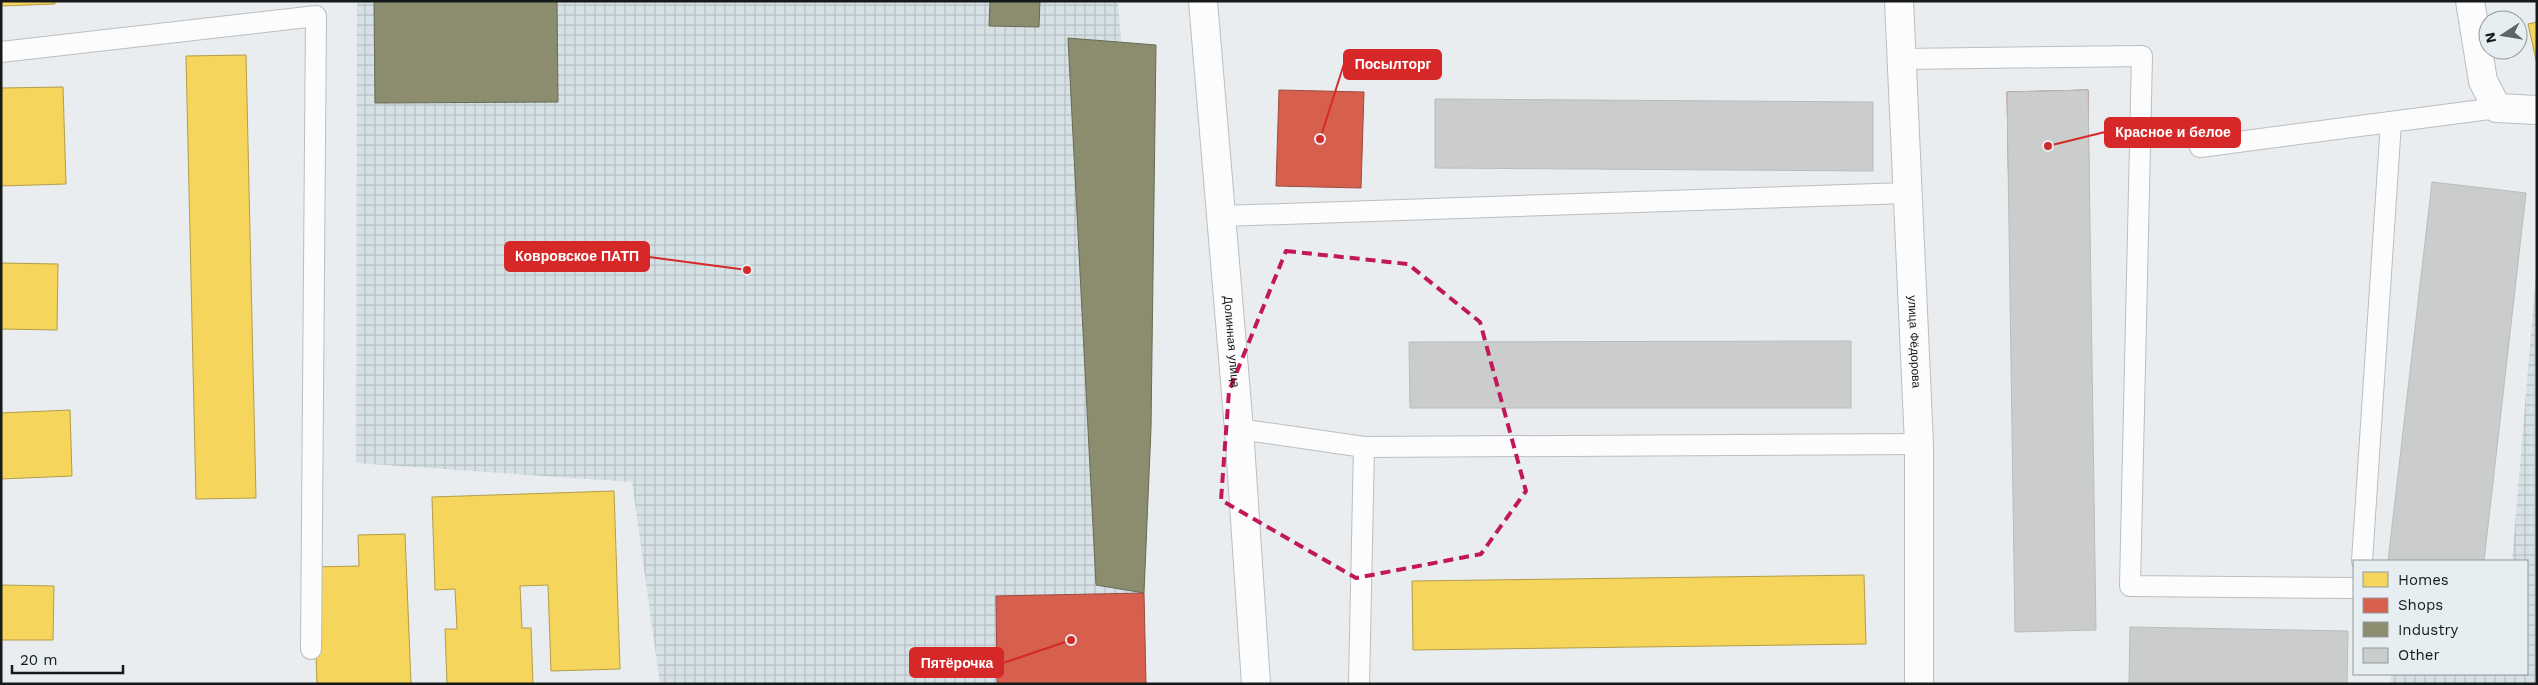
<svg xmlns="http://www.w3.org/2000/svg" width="2538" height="685" font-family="'Work Sans',sans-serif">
<defs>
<pattern id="industrial-grid" width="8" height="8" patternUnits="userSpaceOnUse" patternTransform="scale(1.25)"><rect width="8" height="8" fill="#d6e1e6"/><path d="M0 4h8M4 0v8" fill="none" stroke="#b7c0c5"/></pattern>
</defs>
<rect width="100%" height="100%" fill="#e9edef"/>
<g fill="url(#industrial-grid)">
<polygon points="357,1 1118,1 1151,428 1144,593 1146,684 660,684 632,482 356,463"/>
<polygon points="2537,262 2537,684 2391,684 2391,674 2527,674 2527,561 2512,561"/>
</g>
<g fill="#f6d55c" stroke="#b39d48">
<polygon points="1,1 55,1 55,4 1,6"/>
<polygon points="2537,22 2537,64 2528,24"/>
<polygon points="246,55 256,498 196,499 186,56"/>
<polygon points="63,87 66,184 1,186 1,88"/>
<polygon points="1,263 58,264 57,330 1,329"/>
<polygon points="70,410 72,476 1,479 1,413"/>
<polygon points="614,491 620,669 551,671 548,585 520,586 522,628 531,628 533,684 447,684 445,629 457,629 455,589 435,590 432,497"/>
<polygon points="405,534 411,684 317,684 313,567 359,566 358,535"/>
<polygon points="1864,575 1866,644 1413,650 1412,581"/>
<polygon points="1,585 54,586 53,640 1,640"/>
</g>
<g fill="#d6604d" stroke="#9d4b3e">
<polygon points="1279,90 1364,92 1361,188 1276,186"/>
<polygon points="2088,90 2089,200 2009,202 2007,92"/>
<polygon points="1144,593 1146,684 997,684 996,596"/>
</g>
<g fill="#8c8c6e" stroke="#696a55">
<polygon points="374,1 557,1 558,102 375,103"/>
<polygon points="990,1 1040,1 1039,27 989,26"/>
<polygon points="1068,38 1156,45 1151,428 1144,593 1096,585"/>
</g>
<g fill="#cbcccc" stroke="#bbbcbc">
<polygon points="2088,90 2096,630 2015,632 2007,92"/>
<polygon points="1435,99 1873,102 1873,171 1435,168"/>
<polygon points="2432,182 2526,193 2484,561 2388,561"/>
<polygon points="1851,341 1851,408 1410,408 1409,342"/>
<polygon points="2130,627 2348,631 2347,684 2129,684"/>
</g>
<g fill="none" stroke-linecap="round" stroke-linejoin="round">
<g stroke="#bbbec0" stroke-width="22">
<g id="lane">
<polyline points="1,52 316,16 311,649"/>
<polyline points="1902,59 2142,56 2130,586 2354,588"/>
<polyline points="2200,147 2497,108"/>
<polyline points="1222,216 1907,193"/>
<polyline points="1239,429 1364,447 1919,444"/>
<polyline points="2362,561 2391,122"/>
<polyline points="1359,684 1364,447"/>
</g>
</g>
<g stroke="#bbbec0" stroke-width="30">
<g id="street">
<path id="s1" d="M1203 1 1239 429 1256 684"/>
<path id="s2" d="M1899 1 1919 444V684"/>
<polyline points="2470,1 2483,81 2497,108 2537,110"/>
</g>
</g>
<use href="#lane" stroke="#fcfcfd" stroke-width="20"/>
<use href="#street" stroke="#fcfcfd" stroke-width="28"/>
</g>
<path fill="none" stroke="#c2185b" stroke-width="4" stroke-dasharray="10 6" stroke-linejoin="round" d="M1286 251 1408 264 1480 322 1526 491 1481 554 1356 578 1221 500 1229 391Z"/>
<g text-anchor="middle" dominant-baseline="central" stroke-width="5" stroke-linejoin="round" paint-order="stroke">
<g font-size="12" fill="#171a1b" stroke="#e6eef2">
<text stroke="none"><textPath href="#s1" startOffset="342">Долинная улица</textPath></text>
<text stroke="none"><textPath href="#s2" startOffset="341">улица Фёдорова</textPath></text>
</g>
</g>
<path fill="none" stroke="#d62828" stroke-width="2" d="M1320 139L1344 64M2048 146L2105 132M747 270L649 257M1071 640L1003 663"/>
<g fill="#d62828" stroke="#e6eef2" stroke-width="2">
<circle cx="1320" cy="139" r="5"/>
<circle cx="2048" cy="146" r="5"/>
<circle cx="747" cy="270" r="5"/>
<circle cx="1071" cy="640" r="5"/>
</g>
<g fill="#d62828" stroke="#d62828" stroke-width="2">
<rect x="1344" y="50" width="97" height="29" rx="5"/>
<rect x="2105" y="118" width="135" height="29" rx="5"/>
<rect x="505" y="242" width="144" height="29" rx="5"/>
<rect x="910" y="648" width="93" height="29" rx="5"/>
</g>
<g font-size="14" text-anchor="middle" font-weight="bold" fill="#fff">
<text x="1393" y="69">Посылторг</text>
<text x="2173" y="137">Красное и белое</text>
<text x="577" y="261">Ковровское ПАТП</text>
<text x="957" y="668">Пятёрочка</text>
</g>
<rect width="2538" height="685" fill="none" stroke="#171a1b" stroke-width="5"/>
<rect x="2353" y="560" width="175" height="115" fill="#e6eef2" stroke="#93999c"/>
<rect x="2363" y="572" width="25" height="15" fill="#f6d55c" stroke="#93999c"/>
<text x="2398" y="585" font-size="15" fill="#171a1b">Homes</text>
<rect x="2363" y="598" width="25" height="15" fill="#d6604d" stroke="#93999c"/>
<text x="2398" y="610" font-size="15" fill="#171a1b">Shops</text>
<rect x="2363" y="622" width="25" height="15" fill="#8c8c6e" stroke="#93999c"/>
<text x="2398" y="635" font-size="15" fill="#171a1b">Industry</text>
<rect x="2363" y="648" width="25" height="15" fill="#cbcccc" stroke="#93999c"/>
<text x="2398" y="660" font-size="15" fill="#171a1b">Other</text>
<g transform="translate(2503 35) rotate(258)"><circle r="24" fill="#e6eef2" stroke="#93999c"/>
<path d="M0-4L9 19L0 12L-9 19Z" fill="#606465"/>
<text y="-8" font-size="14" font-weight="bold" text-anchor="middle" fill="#171a1b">N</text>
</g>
<path d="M12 665v8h111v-8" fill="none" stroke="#171a1b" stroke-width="2.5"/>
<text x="20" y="665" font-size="15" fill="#171a1b" stroke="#e6eef2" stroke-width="4" paint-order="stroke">20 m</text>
</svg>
